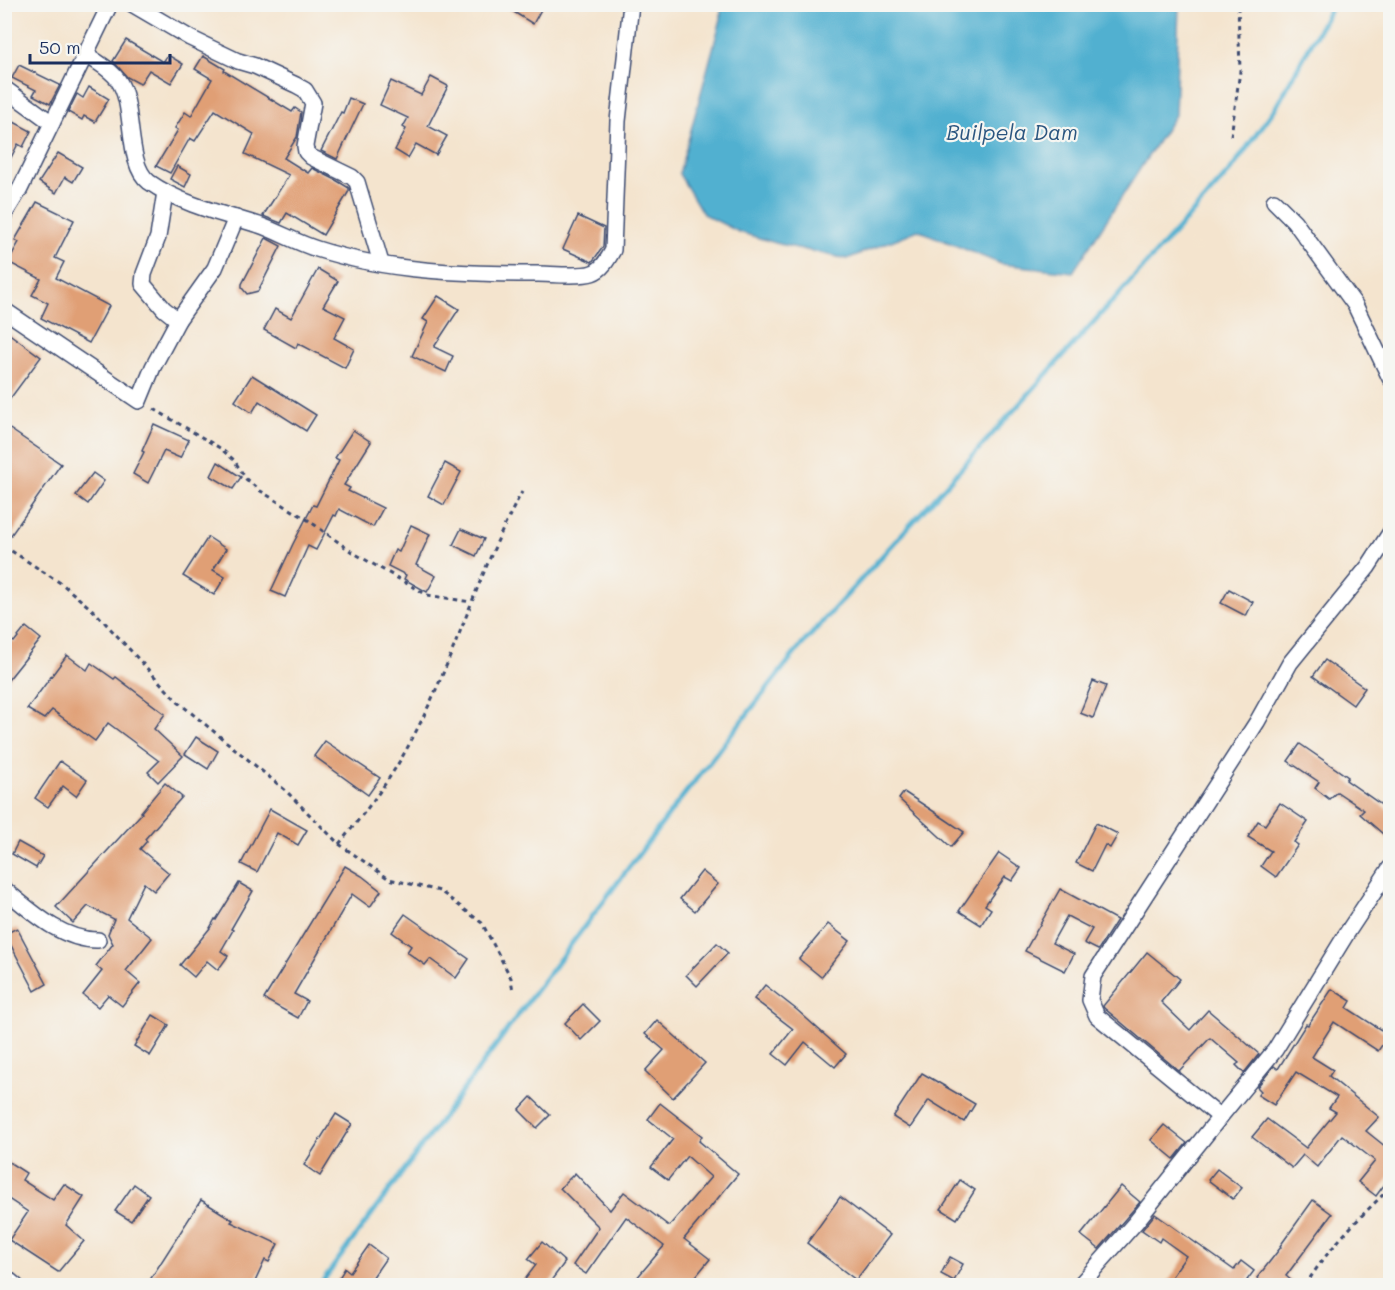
<svg xmlns="http://www.w3.org/2000/svg" width="1395" height="1290" font-family="Mali,sans-serif">
<rect width="100%" height="100%" fill="#f6f6f2"/>
<filter id="ink" filterUnits="userSpaceOnUse"><feTurbulence type="fractalNoise" baseFrequency=".0167" numOctaves="2"/><feDisplacementMap in="SourceGraphic" scale="12" xChannelSelector="R" yChannelSelector="G"/><feConvolveMatrix kernelMatrix="1 2 1 2 8 2 1 2 1" color-interpolation-filters="sRGB"/></filter>
<filter id="wash" filterUnits="userSpaceOnUse"><feTurbulence type="fractalNoise" baseFrequency=".008" numOctaves="4" result="noise"/><feDisplacementMap in="SourceGraphic" scale="24" xChannelSelector="R" yChannelSelector="G"/><feGaussianBlur stdDeviation="1.35" result="paint"/><feColorMatrix in="noise" values="0 0 0 0 0 0 0 0 0 0 0 0 0 0 0 0 0 1.4 0 .05"/><feComposite in="paint" operator="in"/></filter>
<g filter="url(#wash)">
<rect width="100%" height="100%" fill="#f4e4ce"/>
<polygon fill="#51b0d0" stroke="#367097" stroke-width="1.5" points="721,5 1179,5 1175,115 1073,272 1001,264 918,230 847,259 779,244 739,232 703,214 679,174 721,19"/>
<g fill="none" stroke-linecap="round" stroke-linejoin="round">
<polyline stroke="#51b0d0" stroke-width="5" points="319,1286 535,992 676,805 799,648 1231,170 1276,107 1333,4"/>
</g>
<g id="blocks">
<g fill="#e09f74">
<polygon points="501,4 544,4 533,24"/>
<polygon points="126,40 163,62 168,55 183,64 171,83 149,70 140,84 127,77 113,61"/>
<polygon points="203,56 225,69 224,71 292,112 295,108 301,112 297,137 284,158 308,173 312,168 334,179 349,188 349,191 323,235 287,213 281,223 263,216 289,175 245,154 254,134 215,110 195,141 190,138 170,173 156,166 178,130 175,128 185,112 191,116 212,79 195,69"/>
<polygon points="19,65 60,85 50,104 33,95 36,90 12,78"/>
<polygon points="431,77 448,86 428,126 447,136 436,155 416,144 408,158 395,150 406,129 403,127 408,118 380,105 391,81 421,95"/>
<polygon points="89,87 109,99 95,122 84,116 82,120 68,112 77,94 83,98"/>
<polygon points="349,98 363,104 337,159 321,151 341,112 343,113"/>
<polygon points="12,121 31,131 23,147 18,144 4,171 4,135"/>
<polygon points="58,153 82,167 73,182 65,177 56,193 39,182"/>
<polygon points="177,166 191,174 185,187 170,179"/>
<polygon points="37,202 74,220 55,258 64,262 56,278 109,306 89,343 41,318 48,303 32,295 41,279 8,262 19,242 15,240"/>
<polygon points="578,216 604,228 603,247 592,262 563,249"/>
<polygon points="266,238 281,246 258,291 247,294 242,288 242,284"/>
<polygon points="318,269 338,281 323,306 345,317 334,338 354,349 345,368 298,343 296,348 264,330 275,309 291,318"/>
<polygon points="438,296 459,309 434,347 453,356 446,372 412,356 428,322 423,319"/>
<polygon points="4,330 41,357 4,407"/>
<polygon points="252,375 316,415 306,431 259,401 252,413 235,401"/>
<polygon points="154,424 189,440 180,458 164,451 148,483 133,474 144,452 142,451"/>
<polygon points="4,425 61,464 4,545"/>
<polygon points="353,430 371,442 344,485 350,488 348,491 383,508 373,527 339,509 336,516 334,515 316,550 308,546 285,597 271,591 293,544 313,505 316,506 339,460 335,458"/>
<polygon points="218,462 241,477 233,489 211,476"/>
<polygon points="445,463 461,472 444,505 428,496"/>
<polygon points="93,473 104,481 88,504 76,495"/>
<polygon points="411,525 430,534 416,565 436,576 427,592 404,579 406,575 388,566 395,550 399,552"/>
<polygon points="461,529 484,539 476,556 453,545"/>
<polygon points="208,537 226,549 213,570 225,577 214,595 183,576"/>
<polygon points="1229,589 1253,602 1246,616 1221,603"/>
<polygon points="26,627 41,639 4,685 4,635 14,642"/>
<polygon points="67,655 87,670 91,663 114,679 116,677 165,714 154,729 183,756 158,782 148,772 159,761 108,723 95,741 52,710 44,719 27,709"/>
<polygon points="1325,660 1365,688 1353,705 1313,676"/>
<polygon points="1093,681 1106,686 1093,718 1080,713"/>
<polygon points="196,737 218,751 208,769 185,754"/>
<polygon points="325,741 380,778 368,795 314,756"/>
<polygon points="1300,744 1348,777 1346,780 1390,811 1390,840 1360,814 1364,810 1337,792 1329,799 1315,788 1319,782 1288,761"/>
<polygon points="60,761 87,780 76,796 63,786 48,807 35,798"/>
<polygon points="165,783 182,797 145,839 147,841 140,849 169,873 154,891 144,883 127,918 152,938 126,971 140,983 122,1006 108,995 98,1007 83,995 102,971 96,966 113,944 108,934 114,919 88,906 73,923 56,907 142,813 141,812"/>
<polygon points="904,792 936,813 964,832 951,847 899,799"/>
<polygon points="1280,803 1308,822 1294,842 1298,845 1276,877 1261,866 1271,851 1248,837 1258,821 1265,825"/>
<polygon points="270,809 307,830 298,845 277,833 257,872 241,864"/>
<polygon points="1096,823 1118,834 1110,848 1105,845 1092,871 1076,863"/>
<polygon points="18,842 43,856 36,868 12,854"/>
<polygon points="999,853 1021,868 1012,881 1005,877 985,905 991,909 981,925 959,911"/>
<polygon points="345,866 362,876 381,891 370,907 352,894 294,994 307,1001 298,1018 264,999"/>
<polygon points="702,871 718,884 695,911 680,899"/>
<polygon points="239,883 253,891 231,929 233,930 221,951 228,956 218,970 207,961 194,977 180,965 210,928 215,919 216,920"/>
<polygon points="1060,889 1117,920 1098,950 1084,943 1092,929 1067,916 1052,943 1074,954 1065,971 1025,951"/>
<polygon points="405,914 469,959 456,978 430,959 425,965 407,952 411,946 392,932"/>
<polygon points="828,924 850,941 821,977 799,959"/>
<polygon points="17,928 47,984 35,991 5,934"/>
<polygon points="717,943 728,953 697,986 686,975"/>
<polygon points="1147,952 1180,979 1161,1002 1190,1030 1208,1010 1259,1054 1244,1073 1236,1065 1239,1063 1210,1038 1179,1071 1104,1008 1103,1006"/>
<polygon points="765,985 797,1010 846,1054 835,1067 805,1042 787,1065 773,1054 793,1029 754,999"/>
<polygon points="1332,989 1351,1001 1347,1008 1389,1035 1378,1051 1334,1022 1312,1057 1333,1070 1329,1076 1379,1117 1366,1131 1386,1147 1390,1142 1390,1177 1376,1196 1358,1182 1375,1161 1342,1135 1317,1167 1303,1155 1292,1168 1252,1137 1267,1119 1306,1148 1336,1112 1329,1108 1337,1097 1296,1072 1274,1105 1258,1095 1261,1091 1257,1087 1274,1066 1278,1069 1306,1024 1308,1025"/>
<polygon points="583,1004 600,1021 581,1040 565,1023"/>
<polygon points="153,1015 169,1025 150,1056 134,1046"/>
<polygon points="657,1020 705,1063 673,1098 645,1071 664,1050 645,1034"/>
<polygon points="922,1073 975,1104 964,1122 929,1100 910,1128 893,1117"/>
<polygon points="531,1097 550,1115 537,1128 519,1110"/>
<polygon points="660,1103 702,1136 699,1141 738,1174 684,1239 710,1259 688,1286 630,1286 664,1246 626,1217 586,1274 573,1265 599,1227 560,1188 575,1173 610,1210 624,1192 669,1226 711,1177 687,1156 668,1180 651,1167 673,1139 648,1119"/>
<polygon points="336,1114 352,1124 320,1176 304,1165"/>
<polygon points="1164,1125 1187,1143 1174,1159 1151,1140"/>
<polygon points="4,1159 26,1173 22,1180 53,1200 64,1184 84,1197 66,1225 84,1241 58,1272 9,1240 28,1212 4,1196"/>
<polygon points="1217,1169 1242,1188 1233,1199 1208,1180"/>
<polygon points="960,1180 975,1190 957,1219 941,1209"/>
<polygon points="134,1184 149,1195 131,1221 115,1211"/>
<polygon points="1121,1186 1140,1202 1099,1249 1081,1235"/>
<polygon points="840,1197 890,1235 856,1280 807,1243"/>
<polygon points="201,1200 233,1220 231,1222 278,1244 269,1262 265,1260 253,1286 146,1286"/>
<polygon points="1313,1200 1332,1214 1286,1276 1298,1286 1267,1286 1257,1278 1281,1247 1280,1246"/>
<polygon points="1155,1214 1234,1270 1241,1261 1254,1271 1247,1280 1255,1286 1165,1286 1186,1256 1161,1238 1159,1242 1142,1230"/>
<polygon points="542,1242 565,1262 547,1286 520,1286 536,1265 528,1259"/>
<polygon points="369,1245 386,1258 368,1284 370,1286 334,1286 345,1268 350,1272"/>
<polygon points="950,1257 963,1264 954,1281 941,1274"/>
</g>
</g>
</g>
<g filter="url(#ink)">
<use href="#blocks" fill-opacity="0" stroke="#3c4a6f" stroke-width="1.5"/>
<g fill="none" stroke-linecap="round" stroke-linejoin="round">
<g stroke="#3c4a6f" stroke-width="18">
<g id="street">
<polyline points="132,4 190,38 238,61 255,66 296,85 305,90 313,103 305,146 306,152 311,157 352,177 357,182 381,263"/>
<path d="M86 54C96 62 111 69 118 80 136 105 125 164 149 182 180 204 223 214 259 225 279 232 297 243 317 249 388 272 465 274 538 274 550 274 582 277 592 273 602 270 608 259 613 250L618 121 631 4"/>
<polyline points="4,88 52,123"/>
<polyline points="165,192 158,237 144,274 143,284 164,309 178,320"/>
<polyline points="1274,201 1294,221 1355,305 1390,378"/>
<polyline points="4,215 20,189 110,4"/>
<polyline points="4,310 139,401 153,367 178,320 215,268 236,218"/>
<path d="M4 889C31 911 62 941 98 940"/>
<polyline points="1220,1117 1275,1050 1347,933 1390,868"/>
<polyline points="4,1276 16,1286"/>
<polyline points="1079,1286 1135,1223 1220,1117 1097,1016 1090,1000 1093,976 1257,722 1290,663 1368,567 1390,533"/>
</g>
</g>
<g stroke="#3c4a6f" stroke-width="3" stroke-dasharray="4.5 4.5" stroke-linecap="butt">
<polyline points="1231,136 1240,71 1238,4"/>
<polyline points="154,409 220,448 234,460 246,479 259,490 308,520 352,552 427,595 471,602"/>
<polyline points="4,546 62,584 96,613 178,702 285,790 339,844 389,879 440,891 482,923 511,978 513,992"/>
<path d="M339 844C366 811 392 778 412 739 455 659 478 571 522 492"/>
<path d="M1305 1286C1328 1248 1359 1218 1390 1188"/>
</g>
<use href="#street" stroke="#fff" stroke-width="15"/>
</g>
</g>
<g text-anchor="middle" dominant-baseline="central" stroke-width="4.5" stroke-linejoin="round" paint-order="stroke">
<g font-size="21" font-style="italic" fill="#2b5680" stroke="#f6f6f2">
<text x="1012" y="131">Builpela Dam</text>
</g>
</g>
<rect width="1395" height="1290" fill="none" stroke="#f6f6f2" stroke-width="24"/>
<path d="M30 54v9h140v-9" fill="none" stroke="#1b2f5e" stroke-width="3"/>
<text x="39" y="54" font-size="18" fill="#1b2f5e" stroke="#f6f6f2" stroke-width="4.5" paint-order="stroke">50 m</text>
</svg>
